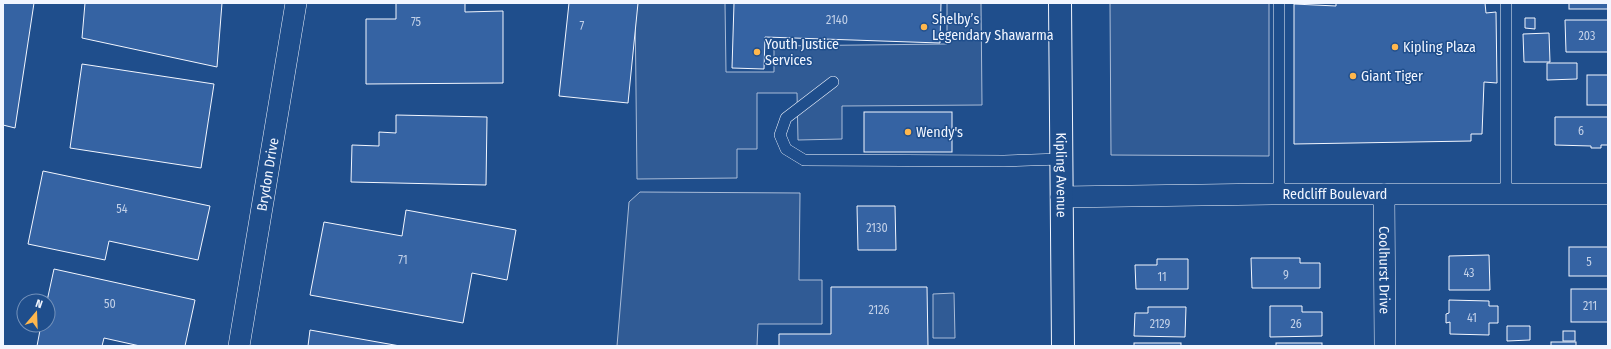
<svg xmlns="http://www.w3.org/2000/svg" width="1611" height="349" font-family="'Fira Sans Condensed',sans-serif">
<rect width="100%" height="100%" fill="#1f4e8c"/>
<g fill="#305b95" stroke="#a8bbd7">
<polygon points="635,3 725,3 726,72 774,72 774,46 947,44 947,3 981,3 982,105 842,106 842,139 798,140 797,93 757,93 757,149 737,149 737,178 637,179"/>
<polygon points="1110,3 1269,3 1269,156 1111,155"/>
<polygon points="640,192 800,193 799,280 822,280 822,324 758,324 757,346 617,346 629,202"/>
<polygon points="954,293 955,338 933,338 933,294"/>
</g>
<g fill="#3563a3" stroke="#f2f6ff">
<polygon points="3,3 34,3 15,128 3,125"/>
<polygon points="85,3 222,3 217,67 82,38"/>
<polygon points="396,3 465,3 465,12 503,11 503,83 366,84 366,19 396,19"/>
<polygon points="569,3 638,3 628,103 559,96"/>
<polygon points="734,3 941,3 940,43 765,37 764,69 732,68"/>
<polygon points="1336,3 1485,3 1486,13 1496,12 1497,83 1484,82 1482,134 1471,134 1471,141 1294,144 1294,4 1336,6"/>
<rect x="1569" y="3" width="39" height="6"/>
<polygon points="1525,18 1535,18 1535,29 1525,28"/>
<polygon points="1565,20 1608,20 1608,52 1566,52"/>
<polygon points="1549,33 1550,62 1524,62 1523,34"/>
<polygon points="1547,63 1577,63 1577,79 1547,80"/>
<polygon points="82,64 214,84 201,168 70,148"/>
<rect x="1587" y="75" width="21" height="30"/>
<rect x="864" y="112" width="88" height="40"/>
<polygon points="396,115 487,117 486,185 351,182 352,145 379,146 379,132 396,133"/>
<polygon points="1555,117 1608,117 1608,145 1601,145 1601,148 1591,148 1591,146 1555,145"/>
<polygon points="43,171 210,206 198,260 109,241 105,260 28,244"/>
<polygon points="857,206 895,206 896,250 858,250"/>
<polygon points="406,210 516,230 507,280 472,273 463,323 310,295 324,222 402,236"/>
<rect x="1569" y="247" width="39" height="29"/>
<polygon points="1489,255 1490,290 1449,290 1449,256"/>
<polygon points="1251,258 1300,258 1300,263 1320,263 1320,288 1252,288"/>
<polygon points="1157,259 1188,259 1188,289 1136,289 1135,265 1157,265"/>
<polygon points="54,269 195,300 185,346 140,346 104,338 102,346 37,346 41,325 48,325 48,301 47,301"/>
<polygon points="831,287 927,287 928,346 779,346 779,334 831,334"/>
<rect x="1571" y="289" width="37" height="33"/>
<polygon points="1449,300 1489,301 1489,306 1498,306 1498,323 1489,323 1489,335 1450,334 1450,322 1446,323 1446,314 1449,313"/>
<polygon points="1270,306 1302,306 1302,312 1322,312 1322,336 1270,337"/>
<polygon points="1148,307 1186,307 1185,337 1134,336 1135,313 1148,313"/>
<polygon points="1507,326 1530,326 1530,340 1507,341"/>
<polygon points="310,330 400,346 308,346"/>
<rect x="1563" y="331" width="12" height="10"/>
<rect x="1551" y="342" width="25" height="4"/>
<rect x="1134" y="343" width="47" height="3"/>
<rect x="1276" y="343" width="46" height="3"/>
</g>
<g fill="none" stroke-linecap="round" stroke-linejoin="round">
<g stroke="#f2f6ff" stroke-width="12">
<g id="service">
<polyline points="1279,3 1279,194"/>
<polyline points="833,82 786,118 780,135 786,149 804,160 1004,161 1061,159"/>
<polyline points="1506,194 1506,3"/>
</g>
</g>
<g stroke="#f2f6ff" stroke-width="22">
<g id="minor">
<path id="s1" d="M1384 194 1385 346"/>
<path id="s2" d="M1061 197 1279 194H1608"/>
<path id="s3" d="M239 346 296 3"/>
</g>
</g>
<g stroke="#f2f6ff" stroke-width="24">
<g id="secondary">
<path id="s4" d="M1060 3 1063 346"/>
</g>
</g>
<use href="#service" stroke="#1f4e8c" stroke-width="11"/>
<use href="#minor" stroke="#1f4e8c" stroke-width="21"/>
<use href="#secondary" stroke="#1f4e8c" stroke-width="22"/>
</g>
<g fill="#ffb74d" stroke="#1f4e8c" stroke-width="1.5">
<circle cx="924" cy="27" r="4"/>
<circle cx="1395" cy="47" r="4"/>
<circle cx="757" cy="52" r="4"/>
<circle cx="1353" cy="76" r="4"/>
<circle cx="908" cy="132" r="4"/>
</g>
<g text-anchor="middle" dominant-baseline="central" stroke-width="3" stroke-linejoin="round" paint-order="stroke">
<g font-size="12" fill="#c3d1e8">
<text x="837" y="20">2140</text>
<text x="416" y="22">75</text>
<text x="582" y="26">7</text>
<text x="1587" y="36">203</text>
<text x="1581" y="131">6</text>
<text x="122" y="209">54</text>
<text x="877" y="228">2130</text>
<text x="403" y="260">71</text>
<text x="1589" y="262">5</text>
<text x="1469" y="273">43</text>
<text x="1286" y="275">9</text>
<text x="1162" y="277">11</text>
<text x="110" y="304">50</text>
<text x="1590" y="306">211</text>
<text x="879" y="310">2126</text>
<text x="1472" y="318">41</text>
<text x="1160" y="324">2129</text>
<text x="1296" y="324">26</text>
</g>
<g font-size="14" fill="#f2f6ff" stroke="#1f4e8c" text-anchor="start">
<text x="932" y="19">Shelby’s<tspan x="932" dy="16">Legendary Shawarma</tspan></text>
<text x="765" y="44">Youth Justice<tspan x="765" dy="16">Services</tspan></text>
<text x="1403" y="47">Kipling Plaza</text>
<text x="1361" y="76">Giant Tiger</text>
<text x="916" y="132">Wendy's</text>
</g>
<g font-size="14" fill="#f2f6ff" stroke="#1f4e8c">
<text stroke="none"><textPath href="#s3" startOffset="174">Brydon Drive</textPath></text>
<text stroke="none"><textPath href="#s4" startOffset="172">Kipling Avenue</textPath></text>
<text stroke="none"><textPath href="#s2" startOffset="274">Redcliff Boulevard</textPath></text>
<text stroke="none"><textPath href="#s1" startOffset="76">Coolhurst Drive</textPath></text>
</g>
</g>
<rect width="1611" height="349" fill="none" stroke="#f2f6ff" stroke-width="8"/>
<g transform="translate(36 313) rotate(19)"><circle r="19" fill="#1f4e8c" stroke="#7391ba"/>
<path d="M0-3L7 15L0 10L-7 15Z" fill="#ffb74d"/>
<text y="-6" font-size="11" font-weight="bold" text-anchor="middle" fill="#f2f6ff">N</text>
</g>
</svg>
